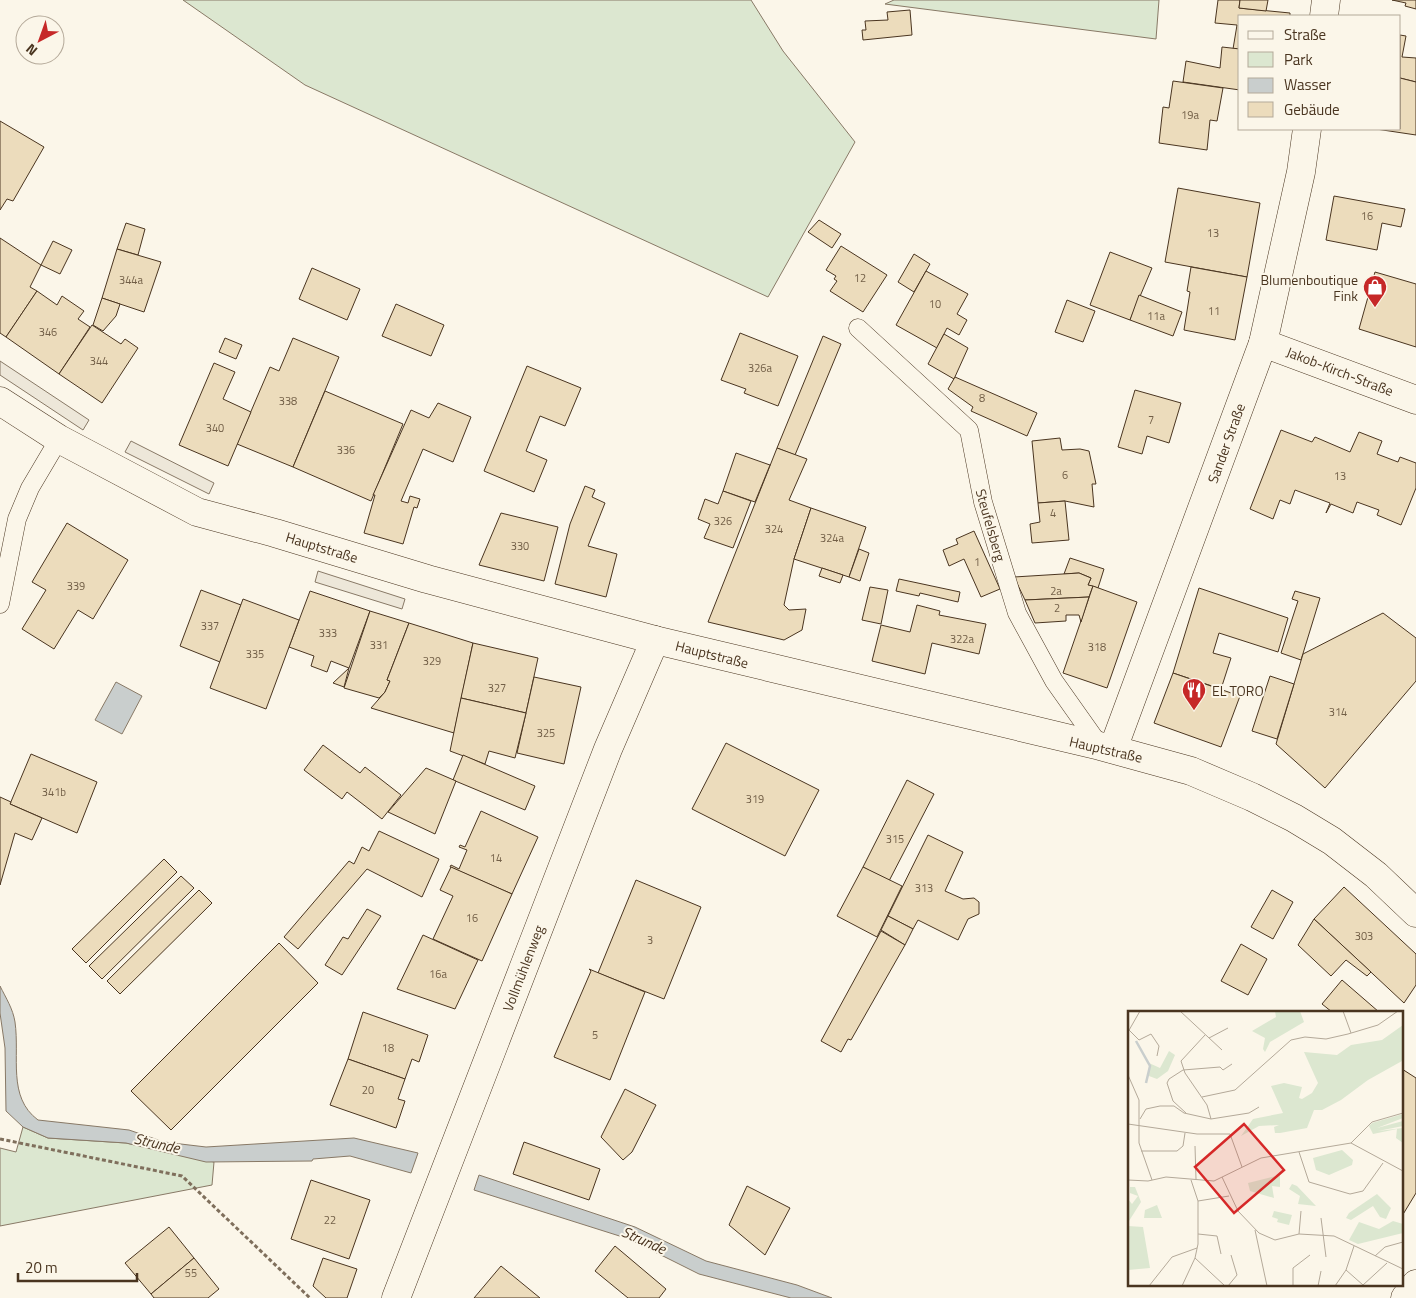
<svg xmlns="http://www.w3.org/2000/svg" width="1416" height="1298" font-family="'Titillium Web',sans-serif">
<rect width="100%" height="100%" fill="#fbf6e9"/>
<g fill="#dce7d0" stroke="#887966">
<polygon points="183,0 751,0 783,51 855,142 768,297 305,85"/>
<polygon points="894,0 1159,0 1156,39 885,4"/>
<polygon points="23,1127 48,1138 126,1143 214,1162 212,1185 0,1226 0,1148 16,1152"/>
</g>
<g fill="#ede7d9" stroke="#887966">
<polygon points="0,361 89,420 83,430 0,375"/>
<polygon points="131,441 214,483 209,494 125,452"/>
<polygon points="318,571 405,599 402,609 315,582"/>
</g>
<g fill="#c9cecd" stroke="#887966">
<polygon points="116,682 142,696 122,734 95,720"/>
<path d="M0 986C6 998 13 1009 15 1022 20 1057 7 1097 38 1120L129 1130 164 1142 206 1147 354 1138 418 1153 411 1173 350 1156 313 1159 312 1161 206 1162 126 1143 48 1138 23 1127 6 1111 5 1048 0 1013Z"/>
<polygon points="479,1175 635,1227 706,1261 797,1285 832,1298 791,1298 699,1274 629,1239 474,1190"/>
</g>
<g fill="#ecdcbc" stroke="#4a3520">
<polygon points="1218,0 1240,0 1239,8 1290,13 1290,16 1240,16 1240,49 1233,49 1237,25 1215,23"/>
<polygon points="1240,0 1268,0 1266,11 1239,8"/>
<polygon points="1392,0 1416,0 1416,9 1405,6 1406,3"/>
<polygon points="910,10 912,35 863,40 862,30 866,30 865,21 888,20 887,12"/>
<polygon points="1400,35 1406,36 1402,57 1416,58 1416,82 1400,78"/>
<polygon points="1222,47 1240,49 1240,90 1183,82 1186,61 1220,68"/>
<polygon points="1400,78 1416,82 1416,135 1376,129 1400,129"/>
<polygon points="1173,81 1223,88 1217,121 1210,120 1207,150 1159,143 1163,107 1169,108"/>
<polygon points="0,121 44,147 13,201 7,199 0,210"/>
<polygon points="1178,188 1260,203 1247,277 1165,262"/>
<polygon points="1334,196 1405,209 1401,227 1382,223 1377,250 1326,240"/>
<polygon points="819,220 841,234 832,248 808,232"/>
<polygon points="126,223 145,229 138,255 117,249"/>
<polygon points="0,238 41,265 30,287 37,291 6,337 0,333"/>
<polygon points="53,241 72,250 60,274 41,265"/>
<polygon points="841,246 887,275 863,312 830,291 837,281 834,279 836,276 826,270"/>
<polygon points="117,249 161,262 144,312 102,298"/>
<polygon points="1110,252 1152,268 1130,320 1090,305"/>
<polygon points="914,254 930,264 914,292 898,282"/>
<polygon points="1191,267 1247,277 1235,340 1184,330 1190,292 1187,291"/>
<polygon points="312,268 360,289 347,320 299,299"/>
<polygon points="926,271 968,294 957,314 967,320 959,335 947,328 937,348 896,325"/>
<polygon points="1375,272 1416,284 1416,347 1359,329"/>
<polygon points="37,291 57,305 62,296 84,311 78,319 90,327 59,374 6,337"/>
<polygon points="1139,295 1182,312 1173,336 1130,320"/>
<polygon points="102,298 120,304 116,316 103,331 93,325"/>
<polygon points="1067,300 1095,311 1083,342 1055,332"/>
<polygon points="396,304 444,325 431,356 382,336"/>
<polygon points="92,325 121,344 125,339 138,348 102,403 59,374"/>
<polygon points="740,333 798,356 778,406 744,393 746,389 721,380"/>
<polygon points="944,334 968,348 954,379 928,364"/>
<polygon points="823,336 841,344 795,455 777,448"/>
<polygon points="225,338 242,345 236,359 219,352"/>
<polygon points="293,338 339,357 293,467 237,444 270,367 279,371"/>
<polygon points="214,363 235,372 223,399 251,412 228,466 179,445"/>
<polygon points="527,366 581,388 565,426 540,416 526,451 547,460 534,492 484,471"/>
<polygon points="955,377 1037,413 1027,436 971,411 973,407 948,389"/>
<polygon points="1135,390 1181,403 1169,443 1147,436 1142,454 1118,447"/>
<polygon points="325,391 403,424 371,501 293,467"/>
<polygon points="438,403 471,417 453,462 423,449 401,501 408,503 410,496 420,499 417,508 414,507 403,544 364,533 375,495 373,495 411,410 429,418"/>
<polygon points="1281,430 1312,442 1315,437 1350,452 1359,432 1382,441 1377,454 1398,462 1400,457 1416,463 1416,488 1401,525 1377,515 1379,510 1357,502 1353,513 1331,504 1326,513 1330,503 1295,490 1290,504 1280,500 1273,519 1250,509"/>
<polygon points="1060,438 1062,450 1080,449 1089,451 1096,484 1092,484 1094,507 1065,501 1038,503 1032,441"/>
<polygon points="777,448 807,459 789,500 811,508 794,559 784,605 789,610 806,609 802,630 784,640 708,622"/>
<polygon points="736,453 770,465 755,502 723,491"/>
<polygon points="585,486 595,490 592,497 605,503 588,546 617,554 606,597 555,584 570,524"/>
<polygon points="723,491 751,501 733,548 704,538 710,524 698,519 705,499 718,504"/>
<polygon points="1065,501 1069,540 1032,543 1030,524 1040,522 1038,503"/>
<polygon points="811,508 866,527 849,577 794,559"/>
<polygon points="501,513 558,527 544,581 479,565"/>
<polygon points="67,523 128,560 93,619 78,610 54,649 22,629 46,590 32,582"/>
<polygon points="974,531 1000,589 981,597 964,559 949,566 943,550 958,544 956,539"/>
<polygon points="859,549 869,553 860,581 849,577"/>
<polygon points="1070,558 1104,569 1098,588 1088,585 1091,578 1079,573 1064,574"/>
<polygon points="822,568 843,575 840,583 819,576"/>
<polygon points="1079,573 1091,578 1088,585 1093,586 1089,597 1025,600 1014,577"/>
<polygon points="899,579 960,592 958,602 920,593 919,596 896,591"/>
<polygon points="1093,586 1137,602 1107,688 1063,673"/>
<polygon points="870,587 888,590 881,624 862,620"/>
<polygon points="1199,588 1288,618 1278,652 1219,633 1213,653 1231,658 1221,689 1173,673"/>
<polygon points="201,590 241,605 220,662 180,646"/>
<polygon points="310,591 370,611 349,668 331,661 327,672 311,666 314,656 289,647"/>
<polygon points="1295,591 1320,598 1301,660 1281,653 1298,601 1292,599"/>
<polygon points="1089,597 1081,622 1079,615 1066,615 1066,621 1035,623 1025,600"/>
<polygon points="243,599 299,620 266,709 210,688"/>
<polygon points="917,605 940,611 939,615 986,624 979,654 932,643 925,674 872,661 881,625 910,632"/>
<polygon points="370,611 409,623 387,680 390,681 385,692 379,698 344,688"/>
<polygon points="1383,613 1416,638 1416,681 1325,788 1276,744 1303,654"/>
<polygon points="409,623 473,643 454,733 371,708 385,692 390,681 387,680"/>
<polygon points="473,643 538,658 526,713 461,698"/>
<polygon points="349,668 344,687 333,683"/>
<polygon points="1173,673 1240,696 1221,747 1154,723"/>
<polygon points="1270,676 1294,684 1277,739 1252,731"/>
<polygon points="534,677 581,687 564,764 517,753"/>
<polygon points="461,698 526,713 515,758 489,751 485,764 450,751"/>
<polygon points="726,743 819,790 785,856 692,809"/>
<polygon points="323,745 360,773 365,767 401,795 382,819 347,792 342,799 304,770"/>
<polygon points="31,754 97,782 77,833 10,804"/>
<polygon points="463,755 535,786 525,810 453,780"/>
<polygon points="426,768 456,781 435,834 388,812"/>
<polygon points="907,780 934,794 889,881 863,867"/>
<polygon points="0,797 11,802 10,804 42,818 32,840 15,833 0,885"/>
<polygon points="481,811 538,837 512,894 450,867 451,865 459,869 467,850 459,847 460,845 465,847"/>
<polygon points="379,831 439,859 422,897 367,869 298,949 284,937 349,861 354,864 362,847 369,851"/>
<polygon points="928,835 963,852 945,891 963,899 974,898 979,902 979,914 968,919 958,940 918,920 913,929 888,916"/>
<polygon points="164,859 177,872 86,963 72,949"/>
<polygon points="451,867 512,894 482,961 433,939 453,896 440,890"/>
<polygon points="863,867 902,886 877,937 837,916"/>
<polygon points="181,876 194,888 102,979 89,966"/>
<polygon points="636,880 701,907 664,999 598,973"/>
<polygon points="1344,887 1416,954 1416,985 1404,1003 1314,919"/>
<polygon points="199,890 212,903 120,994 107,981"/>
<polygon points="1272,890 1293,902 1273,939 1251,927"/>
<polygon points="367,909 381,916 342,975 325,965 343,937 348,939"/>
<polygon points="888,916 913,929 905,945 881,930"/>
<polygon points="1314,919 1371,972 1367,976 1346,960 1331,976 1298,945"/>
<polygon points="881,931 905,945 851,1040 848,1039 841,1052 821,1041"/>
<polygon points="423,935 478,960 455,1009 397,989"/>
<polygon points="279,943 318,983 171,1130 131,1091"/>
<polygon points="1241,944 1267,959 1248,995 1221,981"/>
<polygon points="589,969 645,992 610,1080 554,1057 591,971"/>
<polygon points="1342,980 1379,1012 1332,1012 1322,1004"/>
<polygon points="363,1012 428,1035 419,1062 412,1059 405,1079 348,1059"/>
<polygon points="348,1059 405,1079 398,1099 405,1101 396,1128 330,1105"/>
<polygon points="1402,1069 1416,1078 1416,1193 1402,1216"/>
<polygon points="625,1089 656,1105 632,1152 623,1160 601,1137"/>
<polygon points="524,1142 600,1169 589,1200 513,1174"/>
<polygon points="311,1180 370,1200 349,1259 291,1239"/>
<polygon points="747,1186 790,1208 765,1255 729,1225"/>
<polygon points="169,1227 194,1258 151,1294 125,1263"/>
<polygon points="615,1246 666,1289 659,1298 628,1298 595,1271"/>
<polygon points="194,1258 219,1289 208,1298 154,1298 151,1294"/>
<polygon points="323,1258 357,1269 347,1298 326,1298 313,1286"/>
<polygon points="501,1266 540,1298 474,1298"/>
</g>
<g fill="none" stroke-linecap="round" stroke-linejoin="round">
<g stroke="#4a3520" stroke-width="19">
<g id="service">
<polyline points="858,328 969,430 983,502 1017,613 1054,681 1100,746"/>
<polyline points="0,604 17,519 30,488 59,439"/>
</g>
</g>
<g stroke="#4a3520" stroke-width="29">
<g id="minor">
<polyline points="1263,343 1416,400"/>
<polyline points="396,1298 608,749 655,640"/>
<polyline points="1405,1298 1416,1284"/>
</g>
</g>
<g stroke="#4a3520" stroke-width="29">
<g id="secondary">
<polyline points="1324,16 1326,0"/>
<polyline points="0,401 59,439 197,512 275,533 427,579 655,640 1100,746 1191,771 1252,797 1294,818 1332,841 1376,875 1416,913"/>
<polyline points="1113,749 1263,343 1301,172 1307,129"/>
</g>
</g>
<polyline stroke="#7f6f5c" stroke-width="3" stroke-dasharray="4 2.5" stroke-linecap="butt" points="0,1139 182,1176 310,1298"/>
<use href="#service" stroke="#fbf6e9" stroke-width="18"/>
<use href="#minor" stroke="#fbf6e9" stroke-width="28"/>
<use href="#secondary" stroke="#fbf6e9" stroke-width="28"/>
</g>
<defs>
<g id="shop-pin" transform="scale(1.25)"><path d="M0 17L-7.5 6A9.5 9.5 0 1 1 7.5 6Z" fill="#c62828" stroke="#fbf6e9"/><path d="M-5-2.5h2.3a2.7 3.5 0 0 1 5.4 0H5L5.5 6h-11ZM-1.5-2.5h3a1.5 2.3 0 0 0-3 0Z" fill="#fff"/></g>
<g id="restaurant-pin" transform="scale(1.25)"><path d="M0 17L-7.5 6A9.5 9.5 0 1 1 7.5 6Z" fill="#c62828" stroke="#fbf6e9"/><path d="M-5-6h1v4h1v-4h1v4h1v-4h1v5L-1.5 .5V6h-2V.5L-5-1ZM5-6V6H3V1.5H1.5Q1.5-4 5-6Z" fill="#fff"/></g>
</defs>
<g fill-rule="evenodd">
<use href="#shop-pin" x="1375" y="287"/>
<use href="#restaurant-pin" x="1194" y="690"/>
</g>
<g text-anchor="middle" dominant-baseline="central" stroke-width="4" stroke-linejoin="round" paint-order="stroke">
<g font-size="11" fill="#725f47">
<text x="1190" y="115">19a</text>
<text x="1367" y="216">16</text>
<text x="1213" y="233">13</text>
<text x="860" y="278">12</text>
<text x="131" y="280">344a</text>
<text x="935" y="304">10</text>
<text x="1214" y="311">11</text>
<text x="1156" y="316">11a</text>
<text x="48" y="332">346</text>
<text x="99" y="361">344</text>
<text x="760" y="368">326a</text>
<text x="982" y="398">8</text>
<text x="288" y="401">338</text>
<text x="1151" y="420">7</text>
<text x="215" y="428">340</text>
<text x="346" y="450">336</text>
<text x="1065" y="475">6</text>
<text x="1340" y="476">13</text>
<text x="1053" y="513">4</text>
<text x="723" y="521">326</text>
<text x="774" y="529">324</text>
<text x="832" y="538">324a</text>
<text x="520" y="546">330</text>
<text x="977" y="562">1</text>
<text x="76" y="586">339</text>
<text x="1056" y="591">2a</text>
<text x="1057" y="608">2</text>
<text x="210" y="626">337</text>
<text x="328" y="633">333</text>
<text x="962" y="639">322a</text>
<text x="379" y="645">331</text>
<text x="1097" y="647">318</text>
<text x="255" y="654">335</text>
<text x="432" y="661">329</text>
<text x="497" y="688">327</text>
<text x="1338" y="712">314</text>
<text x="546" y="733">325</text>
<text x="54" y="792">341b</text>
<text x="755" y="799">319</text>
<text x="895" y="839">315</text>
<text x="496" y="858">14</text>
<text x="924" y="888">313</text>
<text x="472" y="918">16</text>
<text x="1364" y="936">303</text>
<text x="650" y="940">3</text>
<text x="438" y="974">16a</text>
<text x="595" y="1035">5</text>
<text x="388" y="1048">18</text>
<text x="368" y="1090">20</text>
<text x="330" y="1220">22</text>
<text x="191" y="1273">55</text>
</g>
<g font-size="14" fill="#4a3520" stroke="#fbf6e9" text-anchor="end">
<text x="1358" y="279">Blumenboutique<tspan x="1358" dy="16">Fink</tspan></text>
<text x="1212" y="690" text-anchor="start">EL TORO</text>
</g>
<g font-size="14" fill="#4a3520" stroke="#fbf6e9">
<text transform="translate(1340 371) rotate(21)">Jakob-Kirch-Straße</text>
<text transform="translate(1226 443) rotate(-70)">Sander Straße</text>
<text transform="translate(991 525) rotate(74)">Steufelsberg</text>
<text transform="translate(322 547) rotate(17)">Hauptstraße</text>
<text transform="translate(712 654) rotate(14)">Hauptstraße</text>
<text transform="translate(1106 749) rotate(13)">Hauptstraße</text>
<text transform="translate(523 968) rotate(-69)">Vollmühlenweg</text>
</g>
<g font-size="15" font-style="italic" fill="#4a3520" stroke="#fbf6e9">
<text transform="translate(157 1143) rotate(13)">Strunde</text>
<text transform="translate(644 1240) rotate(24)">Strunde</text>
</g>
</g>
<g transform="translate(1128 1011)">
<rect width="275" height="275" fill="#fbf6e9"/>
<path d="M147 0H172L176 11 142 31 137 41 135 38 137 27 124 20 148 6ZM275 14 274 50 240 69 213 89 194 99H186L179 117 152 122H147L146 116 151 114 131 115 113 125 125 108 155 102 143 75 156 72 174 76 171 87 174 88 184 82 190 72 176 41 209 44 223 34 254 29ZM41 40 47 44 40 60 29 68 21 65V52L32 57ZM275 103V107L249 117 275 110V115L250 120 275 117V132L268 127 269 118 245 123 241 115 244 112ZM214 139 225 149 224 154 201 164 188 159 185 147ZM152 164V176L144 175 146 187 122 180 120 172ZM164 173 169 175 188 195 170 193 172 185 161 178ZM2 176H7L13 191 1 210 0 188 4 193 10 185 2 182ZM249 183 263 197 258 208 252 206 245 195 223 209 218 207 221 202ZM29 194 34 207H16L17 199ZM146 200 164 204 161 214 149 211 150 208 144 206ZM265 210 275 213V222L230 233 221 229 231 211 251 218ZM0 215 15 216 22 257 0 259Z" fill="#dce7d0"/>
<path fill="none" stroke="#c9cecd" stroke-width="2.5" d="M8 30 22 55 18 72"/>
<path fill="none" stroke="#b4a999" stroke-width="1" d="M52 0 94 39M215 0 223 22M1 19 11 29 23 23 31 35 29 45M0 21 12 0M77 24 53 50 57 62 79 94 83 108M81 27 100 17M0 64 11 89V132L24 169M74 86 107 79 163 29 177 26 198 28 220 23 250 14 270 0M58 102 45 90 39 72 41 68 55 59 92 56 95 59 104 53M12 108 18 98 32 95H46L56 102 83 108 121 102 131 96M0 113 69 123H102L114 156M223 132 275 160M67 135 68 168M13 140H49L55 135 57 122M171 141 181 171 222 183 235 180 255 152M94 166 110 200 131 222 147 229 171 223 206 225 275 258M0 169 20 170 38 166 86 170 133 147 223 132 244 111 275 102M70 190 101 185M193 207 198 246M127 219 139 275M70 223 89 225 93 243M171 223 173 200M247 245 257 236 275 231M67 247 97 275M218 259 226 235M235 274 259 252M21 275 44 246 69 237M54 275 67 247 70 233V190L63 169M100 275 109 264 103 244M165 275V257L182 244M190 275 193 260M207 275 218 259 235 274"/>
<path fill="#d62828" fill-opacity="0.15" stroke="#d62828" stroke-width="2.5" d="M116 113 156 159 106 202 67 156Z"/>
<rect width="275" height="275" fill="none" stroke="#4a3520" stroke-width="2.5"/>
</g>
<rect x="1238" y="15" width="162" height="115" fill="#fbf6e9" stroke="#b4a999"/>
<rect x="1248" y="31" width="25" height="8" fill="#fbf6e9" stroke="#b4a999"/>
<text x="1284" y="40" font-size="15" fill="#4a3520">Straße</text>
<rect x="1248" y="52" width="25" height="15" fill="#dce7d0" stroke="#b4a999"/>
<text x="1284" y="65" font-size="15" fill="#4a3520">Park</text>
<rect x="1248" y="78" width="25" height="15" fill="#c9cecd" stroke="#b4a999"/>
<text x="1284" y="90" font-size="15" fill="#4a3520">Wasser</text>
<rect x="1248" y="102" width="25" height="15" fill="#ecdcbc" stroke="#b4a999"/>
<text x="1284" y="115" font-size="15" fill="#4a3520">Gebäude</text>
<g transform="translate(40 40) rotate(221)"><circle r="24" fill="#fbf6e9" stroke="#b4a999"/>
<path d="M0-4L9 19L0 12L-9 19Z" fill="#c62828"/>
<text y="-8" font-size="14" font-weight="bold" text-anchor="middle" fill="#4a3520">N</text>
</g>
<path d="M18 1273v8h119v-8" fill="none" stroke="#4a3520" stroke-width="2.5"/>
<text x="25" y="1273" font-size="15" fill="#4a3520" stroke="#fbf6e9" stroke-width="4" paint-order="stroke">20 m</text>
</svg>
